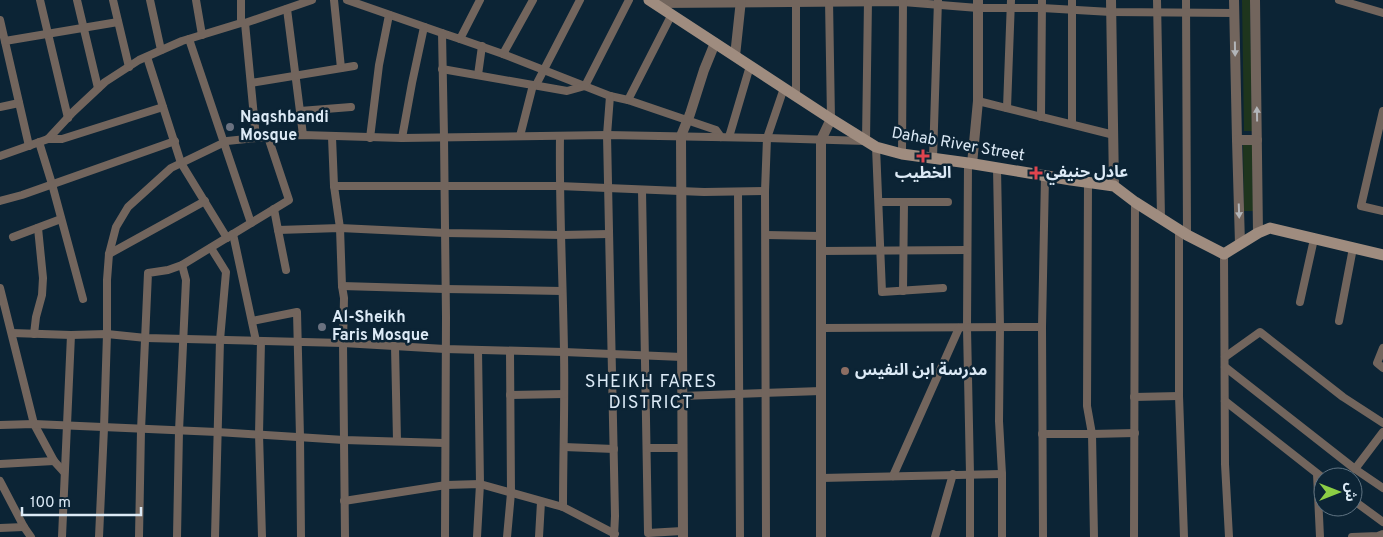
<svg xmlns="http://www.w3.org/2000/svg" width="1383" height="537" font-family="Overpass,'Noto Sans Arabic',sans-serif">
<rect width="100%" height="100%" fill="#0c2435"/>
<g fill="#1e351d">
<polygon points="1242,0 1250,0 1252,131 1244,131"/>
<polygon points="1243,144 1252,144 1253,211 1244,211"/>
</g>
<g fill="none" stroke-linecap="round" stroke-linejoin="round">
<g stroke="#72655d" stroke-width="8">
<polyline points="40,0 68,118"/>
<polyline points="77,0 98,88"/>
<polyline points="113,0 129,67"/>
<polyline points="150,0 161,50"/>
<polyline points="196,0 202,35"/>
<polyline points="241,0 241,23"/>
<polyline points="334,0 341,68"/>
<polyline points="347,0 442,33"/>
<polyline points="829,0 831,119"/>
<polyline points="1157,0 1161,218"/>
<polyline points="1186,0 1187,235"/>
<polyline points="1339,0 1383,13"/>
<polyline points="657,4 903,2 978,8 1042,8 1111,12 1234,13"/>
<polyline points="287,9 303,135"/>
<polyline points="0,20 29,146"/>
<polyline points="245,23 256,138"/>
<polyline points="189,39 251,223"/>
<polyline points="460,39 503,54 610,96 628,100 716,130 721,137"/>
<polyline points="5,41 118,22"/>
<polyline points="503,54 533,0"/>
<polyline points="147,57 181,163 227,238"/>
<polyline points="442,69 567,91 585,86 629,0"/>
<polyline points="478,75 482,46"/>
<polyline points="251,83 354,66"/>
<polyline points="536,85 580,0"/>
<polyline points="610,96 607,135 615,516 614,537"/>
<polyline points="796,96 796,0"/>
<polyline points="628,100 672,14"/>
<polyline points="978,101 1114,135"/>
<polyline points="0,107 19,103"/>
<polyline points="1007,108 1011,0"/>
<polyline points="300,111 351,107"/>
<polyline points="1383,111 1361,206 1383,211"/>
<polyline points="1041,117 1042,0"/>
<polyline points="1072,124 1072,0"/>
<polyline points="520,136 533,85"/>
<path d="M560 136C559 208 563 280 564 352 565 404 563 456 563 507"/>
<polyline points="332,137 334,186 340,228 342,286 344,298 343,343 345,537"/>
<polyline points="729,137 750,66"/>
<polyline points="370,138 379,65 389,15"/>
<polyline points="402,138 412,83 424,27"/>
<polyline points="48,139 62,139 163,107"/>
<polyline points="39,142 52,184 83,299"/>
<polyline points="876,147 882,292 943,288"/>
<polyline points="902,154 903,0"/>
<polyline points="0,156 48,139 73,112 105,82 139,60 182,41 241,23 245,23 312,0"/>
<polyline points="933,158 938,0"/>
<polyline points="968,163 967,328 970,474 970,537"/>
<polyline points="997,168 1000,327 999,421 1002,474 1002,537"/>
<polyline points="1088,183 1087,406 1092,434 1094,537"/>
<polyline points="334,186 559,186 704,192 765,191"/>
<polyline points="642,190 648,533 682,531"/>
<polyline points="738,192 740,537"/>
<polyline points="0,201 22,195 175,141"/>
<polyline points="879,202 948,202"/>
<polyline points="274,209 278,230 340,228 445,233 562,235 609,234"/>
<polyline points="278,230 286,270"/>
<polyline points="1179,230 1179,396 1184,537"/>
<polyline points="233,234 256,341"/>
<polyline points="766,235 820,236"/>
<polyline points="13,237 61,219"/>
<polyline points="211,248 226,272 220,340 215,537"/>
<polyline points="820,251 967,250"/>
<polyline points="109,254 205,201"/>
<polyline points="1224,254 1225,464 1229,537"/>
<polyline points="342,286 445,289 562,291"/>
<polyline points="0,288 34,424 54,461 64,472"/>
<polyline points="903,291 904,202"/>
<polyline points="1300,302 1314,239"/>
<polyline points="252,321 297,312 300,437 301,537"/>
<polyline points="1339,321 1353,248"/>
<polyline points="821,328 1042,327"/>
<polyline points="12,333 71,335 107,334 146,338 343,343 445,349 564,352 682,357"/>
<polyline points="34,334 36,317 42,295 43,278 38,228"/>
<polyline points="261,341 259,434 262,537"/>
<polyline points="395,346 397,441"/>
<polyline points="1383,348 1377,363 1383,368"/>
<polyline points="1225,357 1260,332 1343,397 1383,423"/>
<polyline points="1225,367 1355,469 1383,488"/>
<polyline points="510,395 564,394"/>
<polyline points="682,396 821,391"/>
<polyline points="1134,397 1179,396"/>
<polyline points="1225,401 1323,478"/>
<polyline points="0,425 34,424 217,432 344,440 444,443"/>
<polyline points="1042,434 1092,434 1135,433"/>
<polyline points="564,447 614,449"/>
<polyline points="647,448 682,448"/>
<polyline points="0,464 54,461"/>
<polyline points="1355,469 1383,432"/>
<polyline points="1317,474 1320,537"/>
<polyline points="893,476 959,328"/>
<polyline points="821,478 1002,474"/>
<polyline points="0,481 24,527 31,537"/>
<polyline points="1353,500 1383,522"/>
<polyline points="344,501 446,485 480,484 563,507 615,534"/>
<polyline points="0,528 24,527"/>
<polyline points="62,537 71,335"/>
<polyline points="99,537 104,428 107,334 107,280 109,254 116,227 128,207 171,168 227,141 276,136 303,135 402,138 607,135 767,138 866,141 868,0"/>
<polyline points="139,537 141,430 148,273 168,270 182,265 289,200 268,137"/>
<polyline points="177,537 179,431 186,280 182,265"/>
<polyline points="445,537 446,317 444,137 442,33 460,39 480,0"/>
<polyline points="477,537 480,484 478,350"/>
<polyline points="507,537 511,493 510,352"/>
<polyline points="539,537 541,502"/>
<polyline points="766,537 765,191 767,138 784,88"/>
<polyline points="935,537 953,474"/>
<polyline points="1043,537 1042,327 1045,176"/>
<polyline points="1134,537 1135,202"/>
<polyline points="1352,537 1378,536 1383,534"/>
</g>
<g stroke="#72655d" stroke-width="10">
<polyline points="1111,0 1114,186"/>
<polyline points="1234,0 1237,140 1240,244"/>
<polyline points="1255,0 1258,233"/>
<polyline points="735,56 741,0"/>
<polyline points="1237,140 1257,140"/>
<polyline points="972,164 978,101 978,0"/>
<polyline points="683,537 681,136 690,114 704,70 715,43"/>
<polyline points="821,537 821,140 831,119"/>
</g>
<polyline stroke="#9f8c7f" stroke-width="11" points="649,0 831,119 876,147 902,154 968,163 1071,180 1114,186 1135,202 1187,235 1224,254 1258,233 1270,228 1383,255"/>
</g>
<defs><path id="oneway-solid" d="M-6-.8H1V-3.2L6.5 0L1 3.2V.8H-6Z" transform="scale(1.25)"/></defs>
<g fill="#b2b5b9">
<use href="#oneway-solid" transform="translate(1235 49) rotate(89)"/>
<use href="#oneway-solid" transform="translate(1257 114) rotate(-91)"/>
<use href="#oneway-solid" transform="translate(1239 211) rotate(88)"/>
</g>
<g fill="#6b7280" stroke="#0c2435" stroke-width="2">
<circle cx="230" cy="127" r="5"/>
<circle cx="322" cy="327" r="5"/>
</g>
<g fill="#e0444e" stroke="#0c2435" stroke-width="2">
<path d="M920.5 148.5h5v5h5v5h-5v5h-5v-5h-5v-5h5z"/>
<path d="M1033.5 165.5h5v5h5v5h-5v5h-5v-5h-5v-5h5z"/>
</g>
<circle fill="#8d6e63" stroke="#0c2435" stroke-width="2" cx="845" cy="371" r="5"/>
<g text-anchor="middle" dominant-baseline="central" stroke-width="5" stroke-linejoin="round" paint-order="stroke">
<g font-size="16" font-weight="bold" fill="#dceaf6" stroke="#0c2435" text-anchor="start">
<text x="240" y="118">Naqshbandi<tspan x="240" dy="18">Mosque</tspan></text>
<text x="1046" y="173">عادل حنيفي</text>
<text x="923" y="174" text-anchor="middle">الخطيب</text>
<text x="332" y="318">Al-Sheikh<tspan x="332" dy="18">Faris Mosque</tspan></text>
<text x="855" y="371">مدرسة ابن النفيس</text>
</g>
<g font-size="16" fill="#dceaf6" stroke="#0c2435">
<text transform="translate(958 145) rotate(10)">Dahab River Street</text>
</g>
<g font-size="18" letter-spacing="1" fill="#dceaf6" stroke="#0c2435">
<text x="651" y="382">SHEIKH FARES<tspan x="651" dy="21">DISTRICT</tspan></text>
</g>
</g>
<g transform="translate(1338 492) rotate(90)"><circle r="24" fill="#0c2435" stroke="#5f7382"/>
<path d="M0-4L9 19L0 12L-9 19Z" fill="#8cce45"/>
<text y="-8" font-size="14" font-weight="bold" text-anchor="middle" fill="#dceaf6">ش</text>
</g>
<path d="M22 507v8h119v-8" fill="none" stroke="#dceaf6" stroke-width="2.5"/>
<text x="30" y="507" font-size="15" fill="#dceaf6" stroke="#0c2435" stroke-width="4" paint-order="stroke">100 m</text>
</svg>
